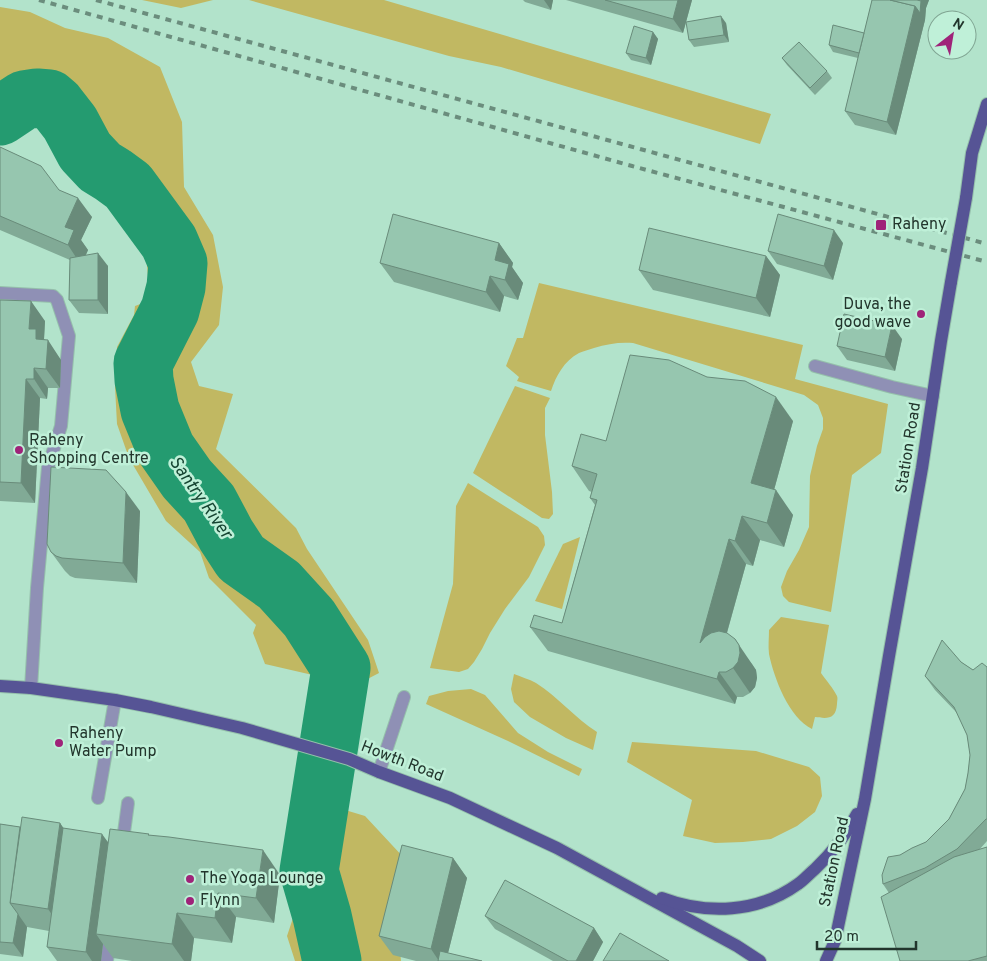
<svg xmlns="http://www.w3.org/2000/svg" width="987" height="961" font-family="Overpass,sans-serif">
<rect width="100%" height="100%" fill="#b2e3cb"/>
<g fill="#c1b862">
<polygon points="142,0 213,0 181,8"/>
<polygon points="249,0 384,0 771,114 760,144 501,67 449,56"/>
<polygon points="0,7 30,12 65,28 108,38 160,67 182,122 184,187 213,235 223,287 219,325 191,362 199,386 233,394 216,449 296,528 307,549 368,640 379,673 356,685 265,664 253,633 256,625 209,578 200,552 166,521 129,458 117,424 115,387 117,347 134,315 135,306 143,303 149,288 146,254 151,239 151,221 149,200 129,182 115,164 97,154 78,120 56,115 41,108 27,112 0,129"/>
<path d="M539 283 803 345 795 379 888 404 881 453 852 475 831 612 789 602 783 596 781 587 787 571 799 550 809 527 810 476 817 446 823 429V418L818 405 804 395 633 343C619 342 607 344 594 348 589 350 583 351 579 353 564 361 556 376 551 391L517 381 519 377 506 366 517 338H523Z"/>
<polygon points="515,386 550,398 545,408 545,435 552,492 553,514 549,519 542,518 473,473"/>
<polygon points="468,483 538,527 544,536 545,545 529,577 505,609 490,633 482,649 474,662 468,669 459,672 430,668 453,584 456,506"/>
<polygon points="580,537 562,609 535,601 563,544"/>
<path d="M781 617 829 625 821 673C826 680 833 688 837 696 838 698 837 701 837 704 836 719 828 719 815 717L812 729C789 718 774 678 769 654 768 646 769 638 769 630Z"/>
<path d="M514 674C521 677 529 679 536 683 558 697 575 718 597 732L593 750 566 738 530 717 514 702 511 689Z"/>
<polygon points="471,689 485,695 518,733 548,752 582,769 579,776 508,741 426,704 429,696 448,691"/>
<polygon points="632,742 756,751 809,767 820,777 822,796 815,812 797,826 771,839 743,842 715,843 683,836 692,800 627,762"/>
<polygon points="302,797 365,816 405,859 396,905 401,961 295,961 287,936 296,909 285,855 292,808"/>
</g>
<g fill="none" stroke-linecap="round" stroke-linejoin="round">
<polyline stroke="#249b70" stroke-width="59" points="0,116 24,100 37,98 49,99 56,105 70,123 85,151 100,167 113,175 128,186 169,242 178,263 176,287 170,310 143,363 144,380 150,410 166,449 187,479 209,503 226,535 241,558 279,585 309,618 341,668 309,871 322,916 332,961"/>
<g stroke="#95c0ab" stroke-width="14">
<g id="minor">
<polyline points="0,293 53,296 57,300 69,336 61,426 48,467 37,588 31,688"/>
<polyline points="815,366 892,387 933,396"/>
<polyline points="379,772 404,697"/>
<polyline points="98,798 115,700"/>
<polyline points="122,847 128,803"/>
<polyline points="107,961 110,936"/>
</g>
</g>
<g stroke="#95c0ab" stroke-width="14">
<g id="major">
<polyline points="966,198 972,153 987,104"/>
<polyline points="0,686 31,688 115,700 151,707 242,728 349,759 379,772 450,798 557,848 737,946 760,961"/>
<path d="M662 898C707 915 758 913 798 884 804 880 809 874 815 869 832 853 846 835 857 814"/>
<polyline points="826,961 835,941 865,799 889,656 922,468 941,341 951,282"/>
</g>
</g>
<use href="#minor" stroke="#8f90b5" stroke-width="12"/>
<use href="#major" stroke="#565495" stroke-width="12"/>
<g stroke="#6b8d7d" stroke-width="4" stroke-dasharray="6 6" stroke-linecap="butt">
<polyline points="39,0 632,166 987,262"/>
<polyline points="96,0 987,244"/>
</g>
<g stroke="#95c0ab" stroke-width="14" stroke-linecap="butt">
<polyline id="major-bridge" points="951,282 966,198"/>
</g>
<use href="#major-bridge" stroke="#565495" stroke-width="12"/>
</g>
<g fill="#81aa96">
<polygon points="523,0 553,0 551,10 525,2"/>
<polygon points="566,0 692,0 683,33"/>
<polygon points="872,0 929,0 926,8 925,20 896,135 855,125 845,111 858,58 833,52 829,45 864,33"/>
<polygon points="726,23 729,42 694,47 689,40"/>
<polygon points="653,32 658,39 651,65 631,60 626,53"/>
<polygon points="782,58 827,71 832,78 815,95 787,65"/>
<polygon points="0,147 59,190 92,217 81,240 88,250 86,255 108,266 108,314 79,313 69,300 70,260 0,230"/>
<polygon points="499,243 513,263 512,267 523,283 518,300 504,296 500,312 394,282 380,263"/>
<polygon points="843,243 833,280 777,264 768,251"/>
<polygon points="766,256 780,275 770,317 653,290 639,270"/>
<polygon points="0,300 45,321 44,339 61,360 60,388 48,388 47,399 40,398 35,503 0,501"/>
<polygon points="902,339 895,371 847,360 837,346"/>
<polygon points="793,421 774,490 793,515 784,547 760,540 753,566 746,564 727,633 752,664 756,670 757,678 755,687 750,693 743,697 737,697 735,704 548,651 530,627 562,623 595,505 590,498 592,492 589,491 572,466 606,441"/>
<polygon points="140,511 137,583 75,578 70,576 65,571 51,552"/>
<polygon points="961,662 973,670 987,667 987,841 979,850 987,847 987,961 900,961 889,893 883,884 900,855 926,842 949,819 965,789 968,773 970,755 967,735 957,713 935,690 925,676"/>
<polygon points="60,823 63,828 108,842 149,834 149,835 280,875 274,923 236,917 232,943 194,938 191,961 132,961 113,958 103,944 101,961 57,961 47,947 49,931 27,927 23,957 0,954 0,824 20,827"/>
<polygon points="453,858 467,878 448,953 482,961 416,961 393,955 379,936"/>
<polygon points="485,916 594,928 603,942 593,961 553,961 495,929"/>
</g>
<g fill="#698b7a">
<polygon points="544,0 553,0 551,10"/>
<polygon points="678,0 692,0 683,33 673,19"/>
<polygon points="920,0 929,0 926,8 925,20 896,135 887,122 915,6 921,1"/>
<polygon points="721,16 726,23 729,42 724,35"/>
<polygon points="653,32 658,39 651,65 646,58"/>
<polygon points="78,198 92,217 81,240 88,250 81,265 68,245 65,227"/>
<polygon points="834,230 843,243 833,280 824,266"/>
<polygon points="499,243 513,263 512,267 523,283 518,300 505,280 495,260"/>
<polygon points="98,253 108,266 108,314 98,300"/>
<polygon points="766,256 780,275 770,317 756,298"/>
<polygon points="490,276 504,296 500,312 486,292"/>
<polygon points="31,301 45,321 44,339 47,345 48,340 61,360 60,388 46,369 36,339 29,329"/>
<polygon points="892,325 902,339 895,371 885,357"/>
<polygon points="34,368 48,388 47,399 34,379"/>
<polygon points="26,379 40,398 35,503 21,483"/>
<polygon points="776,397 793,421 769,508 751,483"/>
<polygon points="776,490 793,515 784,547 767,523"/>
<polygon points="126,492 140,511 137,583 123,563"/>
<polygon points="742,516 760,540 753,566 735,541"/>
<polygon points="729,539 746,564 717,668 700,643"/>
<polygon points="735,639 756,670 757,678 755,687 750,693 733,668"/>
<polygon points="719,672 737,697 735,704 717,679"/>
<polygon points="60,823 77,848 65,933 48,909"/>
<polygon points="102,834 116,853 96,934 103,944 101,961 92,961 86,952"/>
<polygon points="263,850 280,875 274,923 256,898"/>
<polygon points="453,858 467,878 446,961 439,961 431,949"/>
<polygon points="218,893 236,917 232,943 215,918"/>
<polygon points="177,913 194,938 191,961 184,961 172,944"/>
<polygon points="18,914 27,927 23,957 13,943"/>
<polygon points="594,928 603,942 593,961 576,961"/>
</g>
<g fill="#96c6af" stroke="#698b7a">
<polygon points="605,0 678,0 673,19"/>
<polygon points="872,0 890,0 915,6 887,122 845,111"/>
<polygon points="890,0 917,0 921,1 920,13 915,6"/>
<polygon points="721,16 724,35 689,40 686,22"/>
<polygon points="833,25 864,33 859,53 829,45"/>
<polygon points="634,26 653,32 646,58 626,53"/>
<polygon points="799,42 827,71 810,88 782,58"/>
<polygon points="0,147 41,166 59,190 78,198 65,227 74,230 68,245 0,216"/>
<polygon points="393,214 499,243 495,260 509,264 505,280 490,276 486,292 380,263"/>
<polygon points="778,214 834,230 824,266 768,251"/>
<polygon points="649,228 766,256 756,298 639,270"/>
<polygon points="98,253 98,300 69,300 70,258"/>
<polygon points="0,300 31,301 29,329 36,329 36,339 48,340 46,369 34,368 34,379 26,379 21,483 0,482"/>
<polygon points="844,314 892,325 885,357 837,346"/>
<polygon points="630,355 669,360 707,377 745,381 776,397 751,483 776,490 767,523 742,516 735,541 729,539 700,643 705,637 711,633 719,631 727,633 735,639 739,645 740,653 738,662 733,668 726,672 719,672 717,679 530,627 534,615 562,623 597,500 590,498 597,474 572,466 581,434 606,441"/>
<polygon points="51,467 106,470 126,492 123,563 62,558 56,556 51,552 47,544"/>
<polygon points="942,640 961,662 973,670 982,663 987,667 987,819 986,819 957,849 925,868 883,884 882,875 888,857 900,855 912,848 926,842 949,819 965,789 968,773 970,755 967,735 954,707 925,676"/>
<polygon points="22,817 60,823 48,909 10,903"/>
<polygon points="0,824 20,827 10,903 18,914 13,943 0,942"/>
<polygon points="63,828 102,834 86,952 47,947"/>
<polygon points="110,829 149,834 148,835 169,837 263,850 256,898 218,893 215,918 177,913 172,944 96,934"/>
<polygon points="402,845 453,858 431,949 379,936"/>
<polygon points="987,847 987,956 968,961 900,961 881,897 954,857"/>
<polygon points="505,880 594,928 576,961 568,961 485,916"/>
<polygon points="620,933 669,961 603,961"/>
<polygon points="440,951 482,961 438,961"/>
</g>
<g fill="#9f2379" stroke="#bff0d8" stroke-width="2">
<rect x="875" y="219" width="12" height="12" rx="2.5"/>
<circle cx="921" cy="314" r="5"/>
<circle cx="19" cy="450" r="5"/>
<circle cx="59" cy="743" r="5"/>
<circle cx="190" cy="879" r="5"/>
<circle cx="190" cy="901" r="5"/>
</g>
<g text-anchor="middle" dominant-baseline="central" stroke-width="5" stroke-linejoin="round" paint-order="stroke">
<g font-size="16" fill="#22352c" stroke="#bff0d8" text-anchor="start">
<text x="892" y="225">Raheny</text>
<text x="911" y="305" text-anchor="end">Duva, the<tspan x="911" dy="18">good wave</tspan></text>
<text x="29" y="441">Raheny<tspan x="29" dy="18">Shopping Centre</tspan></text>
<text x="69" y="734">Raheny<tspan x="69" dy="18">Water Pump</tspan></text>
<text x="200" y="879">The Yoga Lounge</text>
<text x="200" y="901">Flynn</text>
</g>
<g font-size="16" fill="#22352c" stroke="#bff0d8">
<text transform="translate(909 448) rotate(-81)">Station Road</text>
<text transform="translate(402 762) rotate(21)">Howth Road</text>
<text transform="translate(835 862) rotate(-78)">Station Road</text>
</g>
<g font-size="18" font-style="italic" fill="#164532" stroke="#bff0d8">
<text transform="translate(200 498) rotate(55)">Santry River</text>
</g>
</g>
<g transform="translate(952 35) rotate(31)"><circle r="24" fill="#bff0d8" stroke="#80a593"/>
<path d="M0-4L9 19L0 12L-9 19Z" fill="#9f2379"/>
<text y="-8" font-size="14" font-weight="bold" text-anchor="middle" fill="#22352c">N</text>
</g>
<path d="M817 941v8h99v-8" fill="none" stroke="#22352c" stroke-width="2.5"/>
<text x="824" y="941" font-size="15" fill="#22352c" stroke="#bff0d8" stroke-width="4" paint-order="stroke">20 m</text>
</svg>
